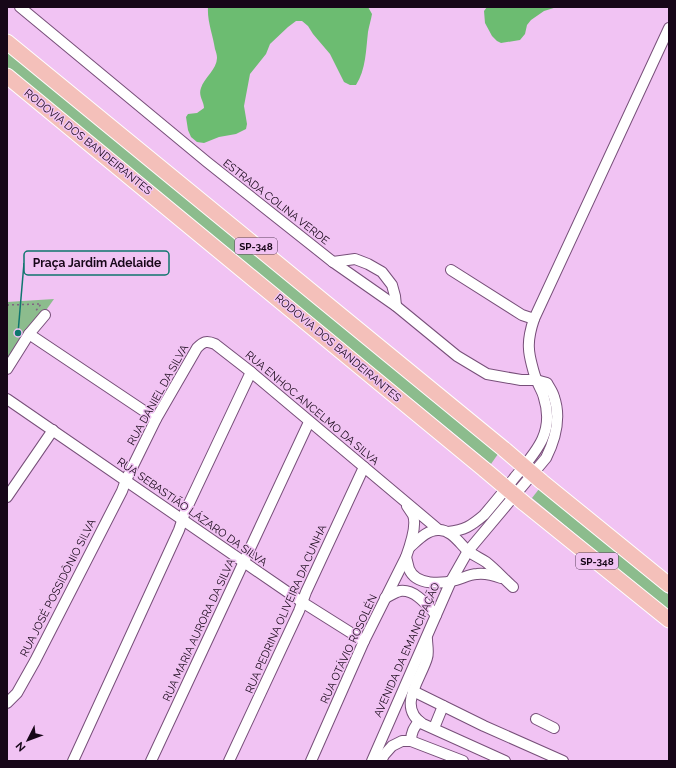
<svg xmlns="http://www.w3.org/2000/svg" width="676" height="768" font-family="Raleway,sans-serif">
<rect width="100%" height="100%" fill="#f1c3f3"/>
<g fill="#8cbc8d">
<polygon points="7,50 498,454 491,464 7,67"/>
<polygon points="54,299 7,365 7,302"/>
<polygon points="539,489 669,595 669,612 532,498"/>
</g>
<g fill="#6cbc71">
<path d="M208 7H368L372 14C371 20 369 26 368 32 366 49 366 70 356 85H350L344 82 330 54 313 34 308 26 302 21H296L288 27 270 44 266 54 250 74 244 106 247 124 246 129 236 134 219 137 204 143 197 142 191 137 188 130 186 117 188 114 197 113 204 108C204 101 198 96 201 88 204 78 217 69 217 58 217 55 216 52 215 49 213 35 207 21 208 7Z"/>
<polygon points="487,7 557,7 544,11 531,20 527,25 525,34 520,40 501,43 497,41 492,36 485,23 484,11"/>
</g>
<g fill="none" stroke-linecap="round" stroke-linejoin="round">
<g stroke="#774f79" stroke-width="12">
<g id="minor">
<path d="M20 7 207 162 333 262 396 306 457 356 487 374 521 380H536L547 383C549 387 553 392 554 397 561 417 555 440 546 458L468 551 451 581 372 761"/>
<polyline points="333,262 355,259 368,264 382,272 392,285 395,296 396,306"/>
<polyline points="451,270 522,315 534,319"/>
<polyline points="29,334 156,419"/>
<polyline points="7,369 29,334 45,315"/>
<polyline points="7,399 302,602 364,641"/>
<polyline points="7,497 53,430"/>
<path d="M448 532C465 530 471 526 484 515 495 502 505 490 515 477 536 452 555 432 544 398 543 392 539 387 537 381 534 375 529 355 529 349 528 339 531 328 534 319L669 28"/>
<path d="M410 547C418 540 427 530 438 530 451 529 460 544 468 551 473 555 480 558 486 562 496 570 504 579 513 587"/>
<path d="M406 557C407 561 408 565 409 569 416 586 442 584 456 580 463 578 470 574 477 574 486 573 493 575 501 578"/>
<path d="M385 598C390 596 395 592 400 591 415 589 427 605 436 615"/>
<path d="M427 639C427 645 429 653 427 658 421 679 396 707 423 724L505 761"/>
<polyline points="413,691 484,726 563,761"/>
<path d="M7 703 17 693 35 661 122 491 126 480 156 419 197 348C203 342 206 340 215 344L251 372 439 530"/>
<polyline points="536,719 554,728"/>
<polyline points="434,728 443,706"/>
<path d="M411 741C411 732 414 728 419 721"/>
<polyline points="73,761 179,530 185,512 251,372"/>
<polyline points="151,761 309,422"/>
<polyline points="229,761 299,611 306,592 364,467"/>
<path d="M311 761 364 641 406 557C410 546 417 525 413 515 411 512 409 509 407 506"/>
<polyline points="381,761 384,755 392,746 402,741 411,741 463,761"/>
</g>
</g>
<g stroke="#fff" stroke-width="17">
<g id="highway">
<polyline points="7,42 505,450"/>
<polyline points="7,76 485,470"/>
<polyline points="541,481 669,585"/>
<polyline points="524,503 669,620"/>
</g>
</g>
<polyline stroke="#816282" stroke-width="1.5" stroke-dasharray="2 3" stroke-linecap="butt" points="7,305 41,304 35,312"/>
<use href="#minor" stroke="#fff" stroke-width="10"/>
<use href="#highway" stroke="#f4c0ba" stroke-width="15"/>
<g stroke="#fff" stroke-width="17" stroke-linecap="butt">
<g id="highway-bridge">
<polyline points="505,450 541,481"/>
<polyline points="485,470 524,503"/>
</g>
</g>
<use href="#highway-bridge" stroke="#f4c0ba" stroke-width="15"/>
</g>
<g text-anchor="middle" dominant-baseline="central" stroke-width="3" stroke-linejoin="round" paint-order="stroke">
<g fill="#f1c3f3" stroke="#583f5a" stroke-width="1">
<rect x="235" y="238" width="42" height="16" rx="3"/>
<rect x="576" y="553" width="42" height="16" rx="3"/>
</g>
<g font-size="10" font-weight="bold" fill="#170718">
<text x="256" y="246">SP-348</text>
<text x="597" y="561">SP-348</text>
</g>
<g font-size="11" fill="#170718" stroke="#f1c3f3">
<text transform="translate(88 142) rotate(39)">RODOVIA DOS BANDEIRANTES</text>
<text transform="translate(276 202) rotate(38)">ESTRADA COLINA VERDE</text>
<text transform="translate(338 348) rotate(40)">RODOVIA DOS BANDEIRANTES</text>
<text transform="translate(158 395) rotate(-61)">RUA DANIEL DA SILVA</text>
<text transform="translate(312 408) rotate(40)">RUA ENHOC ANCELMO DA SILVA</text>
<text transform="translate(192 512) rotate(35)">RUA SEBASTIÃO LÁZARO DA SILVA</text>
<text transform="translate(58 588) rotate(-63)">RUA JOSÉ POSSIDÔNIO SILVA</text>
<text transform="translate(286 609) rotate(-66)">RUA PEDRINA OLIVEIRA DA CUNHA</text>
<text transform="translate(199 630) rotate(-65)">RUA MARIA AURORA DA SILVA</text>
<text transform="translate(349 649) rotate(-65)">RUA OTÁVIO ROSOLÉN</text>
<text transform="translate(407 650) rotate(-66)">AVENIDA DA EMANCIPAÇÃO</text>
</g>
</g>
<path fill="none" stroke="#0f766e" stroke-width="1.5" d="M18 333L24 263"/>
<circle fill="#0f766e" stroke="#f1c3f3" stroke-width="1.5" cx="18" cy="333" r="4"/>
<rect fill="#f1c3f3" stroke="#0f766e" stroke-width="1.5" x="24" y="251" width="145" height="24" rx="4"/>
<g font-size="12" text-anchor="middle" font-weight="bold" fill="#170718">
<text x="97" y="267">Praça Jardim Adelaide</text>
</g>
<rect width="676" height="768" fill="none" stroke="#170718" stroke-width="16"/>
<g transform="translate(28 740) rotate(228)" stroke="#f1c3f3" stroke-width="3" paint-order="stroke">
<path d="M0-3L7 15L0 10L-7 15Z" fill="#170718"/>
<text y="-6" font-size="11" font-weight="bold" text-anchor="middle" fill="#170718">N</text>
</g>
</svg>
